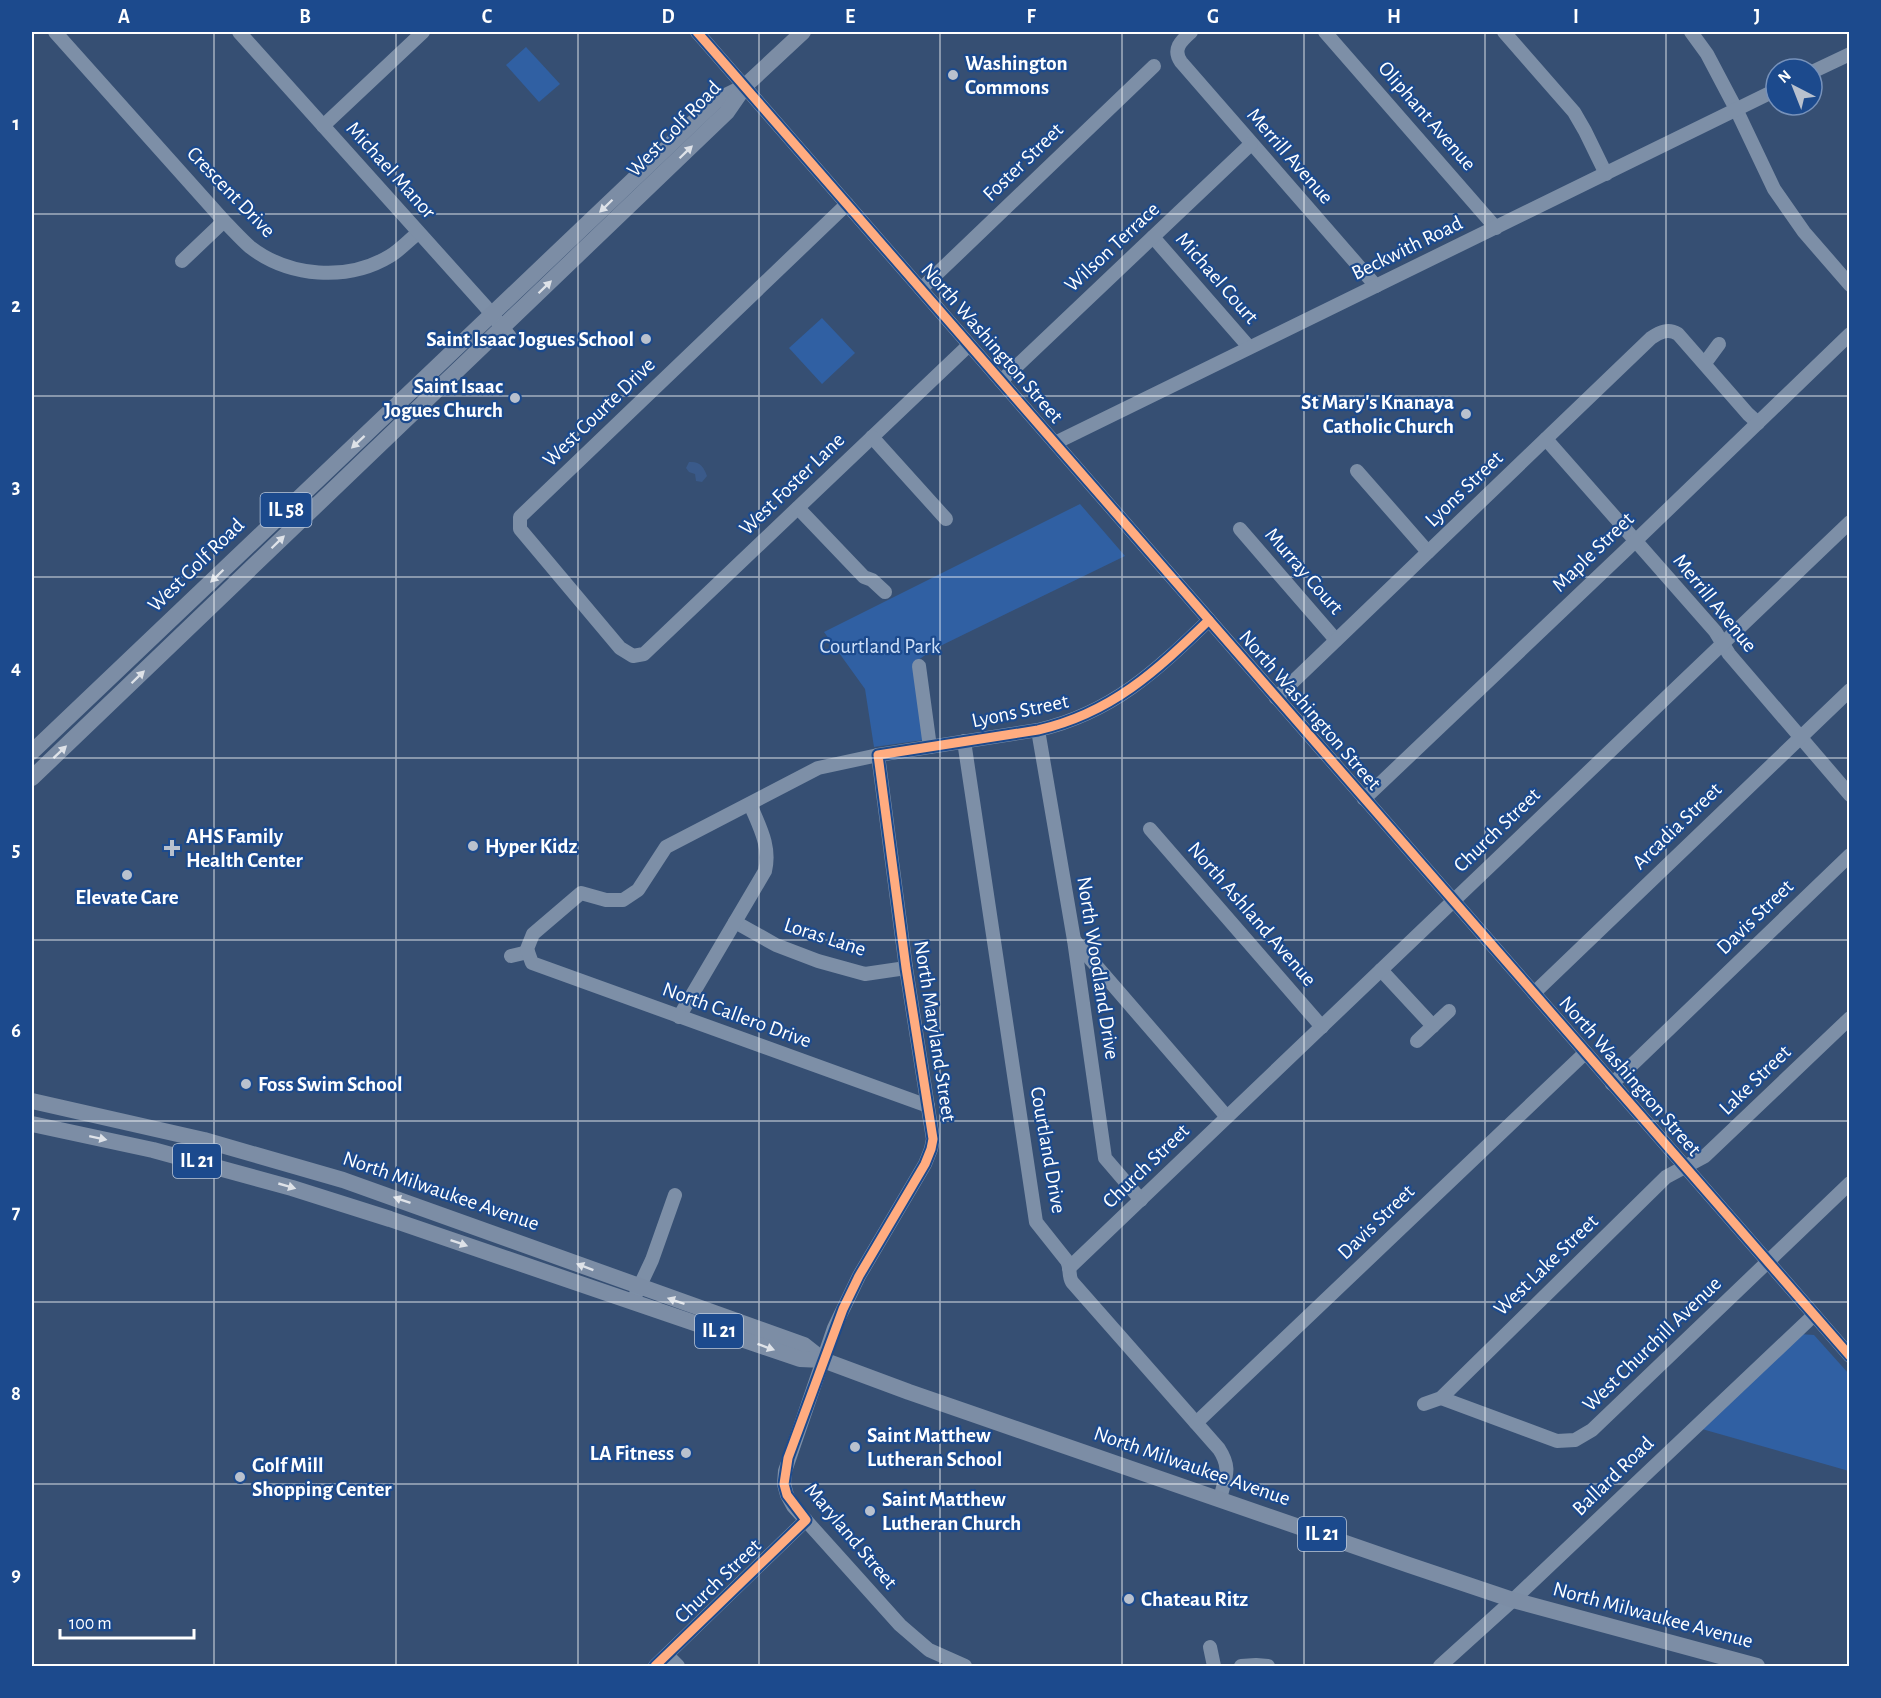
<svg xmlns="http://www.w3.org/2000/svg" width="1881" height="1698" font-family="'Alegreya Sans',sans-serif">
<rect width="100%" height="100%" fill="#364f73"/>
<g fill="#3060a3">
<polygon points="526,47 560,84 539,102 506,65"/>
<polygon points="822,318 855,353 822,384 789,348"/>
<polygon points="1080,504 1125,556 932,650 913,664 924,740 874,747 865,689 824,632"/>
<polygon points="1800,1334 1814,1335 1849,1374 1849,1471 1702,1429"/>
</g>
<path fill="#3a5a8a" d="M689 462C700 461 704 467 707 476L702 482 696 481 695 474 689 472 686 468Z"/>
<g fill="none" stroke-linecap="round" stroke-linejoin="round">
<g stroke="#7d8fa7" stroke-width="14">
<path d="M55 32 224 221C233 230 241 239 250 247 289 277 347 282 390 256 400 250 409 240 418 233"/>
<polyline points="239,32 485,306 510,337"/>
<polyline points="697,32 1850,1356"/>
<path d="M1191 32C1181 41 1172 49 1181 62L1376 286"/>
<polyline points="1325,32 1496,228"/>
<polyline points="1504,32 1574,112 1585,131 1606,174"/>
<polyline points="1691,32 1707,54 1736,109 1774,189 1804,232 1850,285"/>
<polyline points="1812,72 1850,54"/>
<polyline points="323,126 423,32"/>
<polyline points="847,204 520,517 520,529 620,648 633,656 644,654 969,345"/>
<polyline points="1153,237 1249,347"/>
<polyline points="182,261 224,221"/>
<polyline points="921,289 1154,66"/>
<polyline points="1705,363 1719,344"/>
<polyline points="1001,381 1251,144"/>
<polyline points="872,437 946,519"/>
<polyline points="1546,439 1715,631 1729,654 1850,795"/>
<polyline points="1055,443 1776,90"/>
<polyline points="1357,471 1428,552"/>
<polyline points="798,508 864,577 872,580 885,592"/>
<polyline points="1240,529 1336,640"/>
<polyline points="919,666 930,747"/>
<path d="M1276 698 1651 338C1660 332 1668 328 1678 334L1748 414 1758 423"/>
<polyline points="1038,730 1074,940 1105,1158 1141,1200"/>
<path d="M964 741 1036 1222 1067 1261C1071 1268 1068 1275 1072 1282L1219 1449C1232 1469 1225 1477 1220 1499"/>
<polyline points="878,755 906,968 933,1139 931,1149 925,1164 859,1276 834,1328 785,1471 784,1484 787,1495 793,1506 900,1625 929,1650 965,1666"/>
<polyline points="1364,799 1627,549 1850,334"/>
<polyline points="1150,829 1322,1027"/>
<polyline points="735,922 776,945 818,961 865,974 906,968"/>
<polyline points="1074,940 1227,1117"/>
<polyline points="511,956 528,952"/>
<polyline points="1381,970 1433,1026"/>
<polyline points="1534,993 1850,690"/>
<path d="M679 1017 765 871C771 846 759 826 750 804"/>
<polyline points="1417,1041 1449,1011"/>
<polyline points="1612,1084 1850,855"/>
<path d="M928 1106 532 963 527 949 533 934 581 893 606 900H623L638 890 666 847 818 768 878 755 1038 730C1112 713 1156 671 1209 620"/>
<polyline points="1069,1268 1850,522"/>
<polyline points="636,1294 652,1260 675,1195"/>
<polyline points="1441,1398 1557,1441 1575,1440 1592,1430 1850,1183"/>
<polyline points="1424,1404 1441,1398 1666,1177 1705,1156 1850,1018"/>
<polyline points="1196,1423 1585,1053"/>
<polyline points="1210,1647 1214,1666"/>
<polyline points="667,1655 678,1666"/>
<polyline points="655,1666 806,1520"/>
<polyline points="1241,1666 1256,1665 1268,1666"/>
<polyline points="1440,1666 1513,1600 1814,1315"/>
</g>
<g stroke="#7c8da5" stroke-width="16">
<polyline points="32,752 716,101 742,88"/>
<polyline points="32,778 727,112 745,86 803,32"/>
<polyline points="32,1101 204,1140 343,1180 804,1345 823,1360 909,1392 1409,1565 1513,1600 1757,1666"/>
<polyline points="32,1124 153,1150 292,1188 390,1219 800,1359 823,1360"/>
</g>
<g stroke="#1c4a8d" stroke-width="13">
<g id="cycleway">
<polyline points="697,32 1850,1356"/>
<path d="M655 1666 806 1520 787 1495 784 1484 788 1458 843 1309 859 1276 925 1164 931 1149 933 1139 906 968 878 755 1038 730C1112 713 1156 671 1209 620"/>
</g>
</g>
<use href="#cycleway" stroke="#ffac80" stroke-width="9"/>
</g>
<defs><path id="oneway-solid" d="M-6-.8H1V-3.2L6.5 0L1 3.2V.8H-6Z" transform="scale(1.5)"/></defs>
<g fill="#dee2e8">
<use href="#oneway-solid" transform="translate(686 152) rotate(-44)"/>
<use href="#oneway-solid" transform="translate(606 206) rotate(136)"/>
<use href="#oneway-solid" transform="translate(545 287) rotate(-44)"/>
<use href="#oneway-solid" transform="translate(358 442) rotate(137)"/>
<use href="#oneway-solid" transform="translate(278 542) rotate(-44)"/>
<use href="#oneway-solid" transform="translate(217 576) rotate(136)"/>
<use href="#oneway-solid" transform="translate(138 677) rotate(-44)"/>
<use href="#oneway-solid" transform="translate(60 752) rotate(-43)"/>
<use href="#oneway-solid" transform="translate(98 1138) rotate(12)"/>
<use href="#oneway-solid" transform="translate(287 1186) rotate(16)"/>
<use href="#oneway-solid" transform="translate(402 1200) rotate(-161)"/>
<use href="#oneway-solid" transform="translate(459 1243) rotate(19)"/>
<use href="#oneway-solid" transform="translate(585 1267) rotate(-159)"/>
<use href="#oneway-solid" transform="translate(676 1301) rotate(-161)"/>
<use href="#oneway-solid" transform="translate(766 1347) rotate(20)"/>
</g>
<path fill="none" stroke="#fff" stroke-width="1.5" stroke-opacity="0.55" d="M214 32V1666M396 32V1666M578 32V1666M759 32V1666M940 32V1666M1122 32V1666M1304 32V1666M1485 32V1666M1666 32V1666M32 214H1850M32 396H1850M32 577H1850M32 758H1850M32 940H1850M32 1121H1850M32 1302H1850M32 1484H1850"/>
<g fill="#b9c1ce" stroke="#1c4a8d" stroke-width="2">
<circle cx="953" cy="75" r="6"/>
<circle cx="646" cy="339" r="6"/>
<circle cx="515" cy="398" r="6"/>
<circle cx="1466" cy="414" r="6"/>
<circle cx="473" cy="846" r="6"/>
<path d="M169 839h6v6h6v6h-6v6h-6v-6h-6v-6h6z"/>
<circle cx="127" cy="875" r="6"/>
<circle cx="246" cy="1084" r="6"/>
<circle cx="855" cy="1447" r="6"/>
<circle cx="686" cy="1453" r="6"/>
<circle cx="240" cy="1477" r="6"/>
<circle cx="870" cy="1511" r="6"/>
<circle cx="1129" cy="1599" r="6"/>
</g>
<g text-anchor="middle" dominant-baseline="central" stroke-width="4.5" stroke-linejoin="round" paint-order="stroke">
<g fill="#1c4a8d" stroke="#bbc9dd" stroke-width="1.5">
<rect x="260.5" y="493" width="51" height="34" rx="4.5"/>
<rect x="173" y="1144" width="48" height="34" rx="4.5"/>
<rect x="695" y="1314" width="48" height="34" rx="4.5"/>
<rect x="1298" y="1517" width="48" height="34" rx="4.5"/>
</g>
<g font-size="20" font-weight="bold" fill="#fff">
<text x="286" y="510">IL 58</text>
<text x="197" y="1161">IL 21</text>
<text x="719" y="1331">IL 21</text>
<text x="1322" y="1534">IL 21</text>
</g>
<g font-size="21" font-weight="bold" fill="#fff" stroke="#1c4a8d" text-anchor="start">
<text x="965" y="63">Washington<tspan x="965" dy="24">Commons</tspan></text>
<text x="634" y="339" text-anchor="end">Saint Isaac Jogues School</text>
<text x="503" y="386" text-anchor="end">Saint Isaac<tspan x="503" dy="24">Jogues Church</tspan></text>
<text x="1454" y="402" text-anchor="end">St Mary's Knanaya<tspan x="1454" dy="24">Catholic Church</tspan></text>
<text x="186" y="836">AHS Family<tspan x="186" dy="24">Health Center</tspan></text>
<text x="485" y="846">Hyper Kidz</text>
<text x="127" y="897" text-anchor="middle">Elevate Care</text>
<text x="258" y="1084">Foss Swim School</text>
<text x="867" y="1435">Saint Matthew<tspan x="867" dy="24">Lutheran School</tspan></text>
<text x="674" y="1453" text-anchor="end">LA Fitness</text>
<text x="252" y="1465">Golf Mill<tspan x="252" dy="24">Shopping Center</tspan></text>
<text x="882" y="1499">Saint Matthew<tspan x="882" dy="24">Lutheran Church</tspan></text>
<text x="1141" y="1599">Chateau Ritz</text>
</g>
<g font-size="21" fill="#fff" stroke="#1c4a8d">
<text transform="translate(1427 116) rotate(49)">Oliphant Avenue</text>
<text transform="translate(674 129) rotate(-46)">West Golf Road</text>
<text transform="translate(1290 156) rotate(49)">Merrill Avenue</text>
<text transform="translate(1023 162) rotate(-44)">Foster Street</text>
<text transform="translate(391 170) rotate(48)">Michael Manor</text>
<text transform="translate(231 192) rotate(46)">Crescent Drive</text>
<text transform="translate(1112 247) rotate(-43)">Wilson Terrace</text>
<text transform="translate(1407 248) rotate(-26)">Beckwith Road</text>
<text transform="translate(1217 278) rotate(49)">Michael Court</text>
<text transform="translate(992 343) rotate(49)">North Washington Street</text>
<text transform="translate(599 412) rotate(-44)">West Courte Drive</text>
<text transform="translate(792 484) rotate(-44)">West Foster Lane</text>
<text transform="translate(1464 489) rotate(-44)">Lyons Street</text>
<text transform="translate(1593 552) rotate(-44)">Maple Street</text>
<text transform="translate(196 565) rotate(-44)">West Golf Road</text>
<text transform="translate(1304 571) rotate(49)">Murray Court</text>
<text transform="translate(1715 603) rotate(51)">Merrill Avenue</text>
<text transform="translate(1310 710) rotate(49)">North Washington Street</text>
<text transform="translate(1020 711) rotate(-12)">Lyons Street</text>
<text transform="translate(1677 826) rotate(-44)">Arcadia Street</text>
<text transform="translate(1497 830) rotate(-44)">Church Street</text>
<text transform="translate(1252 914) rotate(49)">North Ashland Avenue</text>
<text transform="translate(1755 917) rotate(-44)">Davis Street</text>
<text transform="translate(825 937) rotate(18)">Loras Lane</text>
<text transform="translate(1098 968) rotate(81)">North Woodland Drive</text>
<text transform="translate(737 1015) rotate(20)">North Callero Drive</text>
<text transform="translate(935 1031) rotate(81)">North Maryland Street</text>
<text transform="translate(1630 1076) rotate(49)">North Washington Street</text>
<text transform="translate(1755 1080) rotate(-44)">Lake Street</text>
<text transform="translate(1048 1150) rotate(80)">Courtland Drive</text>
<text transform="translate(1146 1166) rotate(-44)">Church Street</text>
<text transform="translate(441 1191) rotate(19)">North Milwaukee Avenue</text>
<text transform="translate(1376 1222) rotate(-44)">Davis Street</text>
<text transform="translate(1546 1265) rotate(-44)">West Lake Street</text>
<text transform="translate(1652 1344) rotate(-44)">West Churchill Avenue</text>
<text transform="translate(1192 1466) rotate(19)">North Milwaukee Avenue</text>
<text transform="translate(1613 1476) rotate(-44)">Ballard Road</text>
<text transform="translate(851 1536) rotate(50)">Maryland Street</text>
<text transform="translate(718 1581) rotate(-44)">Church Street</text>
<text transform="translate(1653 1615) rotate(15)">North Milwaukee Avenue</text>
</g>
<g font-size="21" fill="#cfe1f9" stroke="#1c4a8d">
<text x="880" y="646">Courtland Park</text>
</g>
</g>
<rect width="1881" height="1698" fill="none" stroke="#1c4a8d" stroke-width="66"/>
<g transform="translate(1794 87) rotate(318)"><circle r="28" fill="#1c4a8d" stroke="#7792bb" stroke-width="1.5"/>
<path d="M0-4.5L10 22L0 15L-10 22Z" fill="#b9c1ce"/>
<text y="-9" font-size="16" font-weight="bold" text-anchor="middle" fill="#ffffff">N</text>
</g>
<path d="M60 1629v9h134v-9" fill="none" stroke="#ffffff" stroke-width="3"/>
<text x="69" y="1629" font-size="18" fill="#ffffff" stroke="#1c4a8d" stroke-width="4.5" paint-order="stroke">100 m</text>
<rect x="33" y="33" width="1815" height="1632" fill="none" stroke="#fff" stroke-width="2"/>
<g font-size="20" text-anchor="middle" font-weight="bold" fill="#fff">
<text x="124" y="23">A</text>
<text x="305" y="23">B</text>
<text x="487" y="23">C</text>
<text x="668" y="23">D</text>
<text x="850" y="23">E</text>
<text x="1031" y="23">F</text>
<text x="1213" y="23">G</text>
<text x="1394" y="23">H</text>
<text x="1576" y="23">I</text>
<text x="1757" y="23">J</text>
<text x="16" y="130">1</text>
<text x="16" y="312">2</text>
<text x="16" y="493">3</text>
<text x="16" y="674">4</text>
<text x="16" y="856">5</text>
<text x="16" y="1037">6</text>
<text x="16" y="1218">7</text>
<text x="16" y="1400">8</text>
<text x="16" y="1581">9</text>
</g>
</svg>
